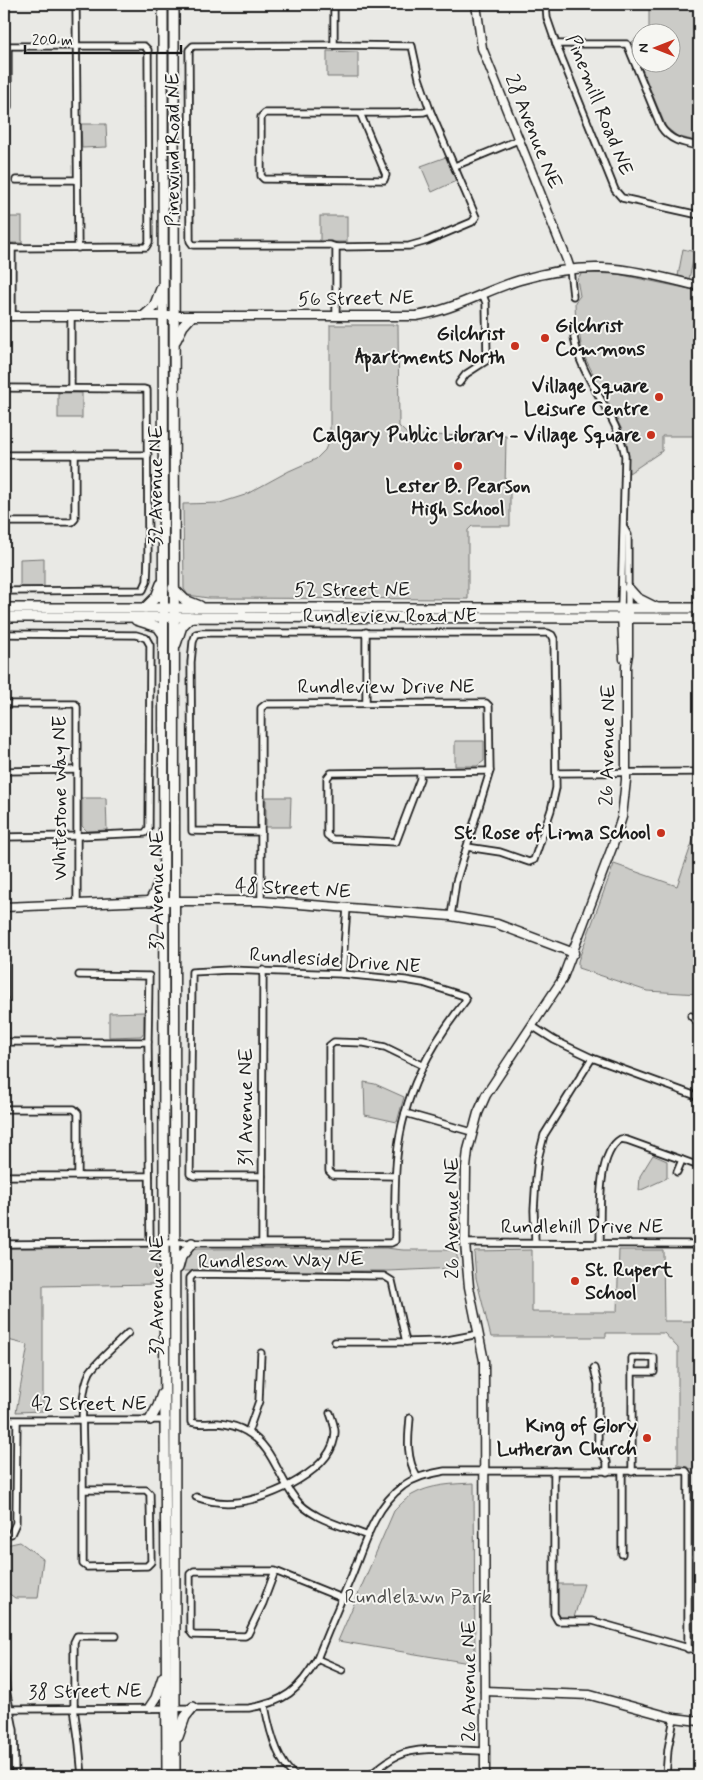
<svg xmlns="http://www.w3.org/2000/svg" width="703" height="1780" font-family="Mynerve,sans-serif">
<rect width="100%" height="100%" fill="#e9e9e5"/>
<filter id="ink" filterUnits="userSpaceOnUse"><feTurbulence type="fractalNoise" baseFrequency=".02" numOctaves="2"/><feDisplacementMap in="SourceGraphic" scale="10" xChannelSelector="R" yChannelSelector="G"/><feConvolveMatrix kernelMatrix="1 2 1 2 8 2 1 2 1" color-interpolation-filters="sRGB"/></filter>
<g filter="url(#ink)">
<g fill="#cbcbc7" stroke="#747472">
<polygon points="649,4 656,4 656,6 699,6 699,142 677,136 666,127 634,50 632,42 640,35 640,62 670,62 670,32 644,32 649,29"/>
<polygon points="327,51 358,52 358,77 327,77"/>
<polygon points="81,124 106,124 107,147 82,148"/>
<polygon points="446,157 456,181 432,192 421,166"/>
<rect x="320" y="216" width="27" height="26"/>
<rect x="4" y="217" width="18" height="26"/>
<polygon points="683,249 695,252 689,279 678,276"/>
<polygon points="582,273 617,274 699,291 699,436 662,436 662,451 629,473 627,443 621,428 582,352 580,337 576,330 575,302 580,296 577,279"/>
<polygon points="330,325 398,325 399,426 408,435 506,436 505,488 510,488 510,526 472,526 468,530 468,599 208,598 188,595 184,589 183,504 220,503 245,495 289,471 316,459 325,450 330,438"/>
<rect x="58" y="393" width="24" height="25"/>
<polygon points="44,558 44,587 20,587 20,559"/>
<polygon points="455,741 484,741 484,761 477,766 455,766"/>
<polygon points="266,797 291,797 290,827 266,827"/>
<polygon points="82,798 106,798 107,830 87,831 82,826"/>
<polygon points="699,823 699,994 647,991 578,968 578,961 614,864 677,886"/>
<polygon points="144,1012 144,1032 141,1036 109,1037 109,1013"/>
<polygon points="364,1082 375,1084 404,1097 397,1122 365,1115"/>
<polygon points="653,1155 667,1161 667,1178 639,1191 640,1176"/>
<polygon points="149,1244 156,1245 156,1284 43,1286 43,1411 16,1412 28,1345 4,1339 4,1248 147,1247"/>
<polygon points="386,1248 403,1250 457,1250 457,1268 388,1271 182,1271 184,1260 191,1250 198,1249"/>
<path d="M532 1250V1312H617L619 1250H663L664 1321H699V1470C691 1470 686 1466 678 1465V1348L664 1333H606V1337H491L476 1278 474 1253 475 1251Z"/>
<path d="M474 1483 475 1664 338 1641 394 1511C399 1506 405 1499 412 1495 431 1484 453 1484 474 1483Z"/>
<polygon points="20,1542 43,1559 38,1598 15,1598 8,1593 4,1592 4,1548 6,1545"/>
<polygon points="554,1584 584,1584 573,1621 558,1621 554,1614"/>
</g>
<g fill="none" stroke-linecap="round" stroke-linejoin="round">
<g stroke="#1c1c1c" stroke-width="9">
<g id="minor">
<polyline points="76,4 78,248"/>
<polyline points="334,4 334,45"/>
<polyline points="546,4 547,18 556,44 615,190 622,198 699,215"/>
<path d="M556 44H627L661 127C670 141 683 143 699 146"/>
<polygon points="334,45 412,46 419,78 430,110 476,217 472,222 427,241 409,246 336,247 330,245 193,245 190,241 189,50 193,46"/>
<polyline points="4,46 144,46 148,50 149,242 146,247 4,248"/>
<polyline points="8,107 8,46"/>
<polyline points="360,113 386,175 384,180 264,179 261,176 261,117 265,113 396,113 424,112 430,110"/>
<polyline points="455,166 518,140"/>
<polyline points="16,180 77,180"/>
<polyline points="570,269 573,296"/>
<polyline points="71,316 71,388"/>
<polyline points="336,316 336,247"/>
<polyline points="12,317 12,248"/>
<path d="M574 337C581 381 617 412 625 456L621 608"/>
<polyline points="459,383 466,374 486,361 487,358 486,303 483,295"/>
<polyline points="4,388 144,389 147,390 148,556 147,581 143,590 4,591"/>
<polyline points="4,455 148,455"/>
<polyline points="4,522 72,522 75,519 75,455"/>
<polyline points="624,528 628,535 628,608"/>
<polyline points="4,634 136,635 146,638 150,645 149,828 145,833 77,836 4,837"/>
<polyline points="366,703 366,632"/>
<polyline points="4,704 75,704 77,707 77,905"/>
<polyline points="4,771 77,770"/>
<polyline points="420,772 420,779 396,842 332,839 327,835 327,778 331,773 490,771"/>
<polyline points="557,773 699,772"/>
<polyline points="261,832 192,831 191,662 193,642 196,634 202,633 548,633 552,635 554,639 556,788 551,810 534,860 529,862 500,852 467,847"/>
<polyline points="261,901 261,708 266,704 486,703 489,706 490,771 456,882 451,916"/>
<polyline points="4,907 5,1042"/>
<polyline points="342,974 347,908"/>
<polyline points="79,975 149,976 148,1042"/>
<polyline points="691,1016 699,1023"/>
<polyline points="532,1026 554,1040 592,1058 699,1097"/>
<polyline points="4,1042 148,1042 150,1243 4,1244"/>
<polyline points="4,1109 74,1109 78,1113 78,1175"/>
<polyline points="405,1113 472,1132"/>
<polyline points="677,1172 682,1160"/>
<polyline points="4,1176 149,1176"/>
<polyline points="395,1176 333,1175 329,1171 329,1046 334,1042 364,1043 385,1047 422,1065"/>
<path d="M164 1243H391L395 1241C395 1212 394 1184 397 1156 403 1095 429 1047 466 1000L464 996 423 983 405 980 342 974 229 970 192 972 190 1174 194 1176H262"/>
<polyline points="262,1243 263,970"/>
<polyline points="465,1243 699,1244"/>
<polyline points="535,1243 534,1210 536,1178 538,1159 544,1135 592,1058"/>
<path d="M600 1244C601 1218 595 1154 621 1139L627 1140 699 1166"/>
<polyline points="335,1342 406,1342"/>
<polyline points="594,1368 598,1384 598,1446 607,1462 607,1472"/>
<path d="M410 1418C408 1439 406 1458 417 1477"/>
<polyline points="4,1420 167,1420"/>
<polyline points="248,1432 259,1401 261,1353"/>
<polyline points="554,1471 554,1614 558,1621 593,1621 699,1651"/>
<polyline points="622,1472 622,1554"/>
<polyline points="632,1472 632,1358 654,1358 654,1372 632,1372"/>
<path d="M83 1490H146L150 1494 151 1559V1562L147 1566 87 1567 83 1564C83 1528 83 1492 83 1456 83 1431 79 1394 90 1372 95 1363 119 1342 128 1333"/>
<path d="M196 1497C210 1502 223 1504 238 1502 269 1499 335 1470 335 1432 335 1426 332 1419 330 1413"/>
<polyline points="11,1534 16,1523 17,1421"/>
<path d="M368 1536C344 1526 310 1519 294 1497 278 1476 272 1446 247 1432 239 1427 227 1424 218 1423 209 1423 199 1425 191 1422L190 1278 194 1274 384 1276 392 1281 406 1342 442 1341 479 1334"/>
<polyline points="275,1571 263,1603 248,1634 245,1636 193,1635 190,1631 190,1574 194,1571 275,1571 342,1598"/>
<polyline points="4,1659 6,1689 14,1730 15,1776"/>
<polyline points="317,1659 342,1670"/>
<path d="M265 1706C269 1728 277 1762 295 1776"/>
<path d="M4 1709 249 1708C283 1703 300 1690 317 1659 328 1631 340 1603 352 1575 364 1545 375 1506 403 1486 416 1476 430 1474 445 1471H686L688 1474V1649"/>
<polyline points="82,1776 79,1744 74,1708 74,1642 77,1636 116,1636"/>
<path d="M369 1776C378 1769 386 1761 397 1756 420 1745 459 1751 485 1751"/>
<polyline points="666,1776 668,1749 674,1718"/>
</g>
</g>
<g stroke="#1c1c1c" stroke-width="11">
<g id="tertiary">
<polyline points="476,4 482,48 567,260 570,269"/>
<path d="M4 316H416C454 310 484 291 520 280 547 272 574 267 602 268 633 269 669 279 699 286"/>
<polyline points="622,613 624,659"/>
<polyline points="4,907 150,901 261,901 451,916 497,924 574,953"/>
<polyline points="485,1691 590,1695 674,1718 699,1721"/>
<polyline points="485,1776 484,1361 469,1287 465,1243 466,1168 468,1150 478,1113 486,1095 562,980 613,845 622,817 626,780 626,666 628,654 628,608"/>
</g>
</g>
<g stroke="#1c1c1c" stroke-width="12">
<g id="secondary">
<polyline points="163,4 164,1243 167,1776"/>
<polyline points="174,4 175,1776"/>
<polyline points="144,316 154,307 161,289"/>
<polyline points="176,340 183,326 191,317"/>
<polyline points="173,588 185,600 200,606"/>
<polyline points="628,588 637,598 657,608"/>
<polyline points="4,608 699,608"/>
<polyline points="145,608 156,597 161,584"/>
<polyline points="4,617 699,618"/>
<polyline points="136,620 158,627 163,634"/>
<polyline points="176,644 182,626 191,617"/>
<polyline points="150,901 155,892 161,875"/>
<polyline points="178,1268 181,1257 192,1243"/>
<polyline points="150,1420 158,1406 162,1394"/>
<polyline points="150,1707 156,1698 163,1677"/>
<polyline points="178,1737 185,1717 193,1707"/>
</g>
</g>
<use href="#minor" stroke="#f6f6f2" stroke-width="5.5"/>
<use href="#tertiary" stroke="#f6f6f2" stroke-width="8"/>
<use href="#secondary" stroke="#f6f6f2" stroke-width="9"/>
</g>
</g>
<g fill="#c8321e" stroke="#f6f6f2" stroke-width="2">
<circle cx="545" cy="338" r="5"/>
<circle cx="515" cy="346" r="5"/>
<circle cx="659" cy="397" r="5"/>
<circle cx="651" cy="435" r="5"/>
<circle cx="458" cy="466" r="5"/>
<circle cx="661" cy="833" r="5"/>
<circle cx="575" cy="1281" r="5"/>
<circle cx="647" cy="1438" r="5"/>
</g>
<g text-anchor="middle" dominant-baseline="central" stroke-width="4" stroke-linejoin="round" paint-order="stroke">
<g font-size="20" fill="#1c1c1c" stroke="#f6f6f2">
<text transform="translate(599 105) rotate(68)">Pinemill Road NE</text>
<text transform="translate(533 132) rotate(68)">28 Avenue NE</text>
<text transform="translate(173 150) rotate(-90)">Pinewind Road NE</text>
<text transform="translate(356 299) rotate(-1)">56 Street NE</text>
<text transform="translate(156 485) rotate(-90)">32 Avenue NE</text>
<text x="352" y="590">52 Street NE</text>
<text x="390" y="616">Rundleview Road NE</text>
<text x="386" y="687">Rundleview Drive NE</text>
<text transform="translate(608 745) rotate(-89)">26 Avenue NE</text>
<text transform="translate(60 798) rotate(-90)">Whitestone Way NE</text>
<text transform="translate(293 889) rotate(3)">48 Street NE</text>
<text transform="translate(157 890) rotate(-90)">32 Avenue NE</text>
<text transform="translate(335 961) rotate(4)">Rundleside Drive NE</text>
<text transform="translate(246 1107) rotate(-90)">31 Avenue NE</text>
<text transform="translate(452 1218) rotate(-90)">26 Avenue NE</text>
<text x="582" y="1227">Rundlehill Drive NE</text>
<text transform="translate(281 1261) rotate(-1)">Rundleson Way NE</text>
<text transform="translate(157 1295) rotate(-90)">32 Avenue NE</text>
<text x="89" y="1404">42 Street NE</text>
<text transform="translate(469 1681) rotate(-90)">26 Avenue NE</text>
<text transform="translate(85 1692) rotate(-1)">38 Street NE</text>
</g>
<g font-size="20" font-weight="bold" fill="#1c1c1c" stroke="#f6f6f2" text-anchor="end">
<text x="555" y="326" text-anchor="start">Gilchrist<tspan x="555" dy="23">Commons</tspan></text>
<text x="505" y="334">Gilchrist<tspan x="505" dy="23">Apartments North</tspan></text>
<text x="649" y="386">Village Square<tspan x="649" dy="23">Leisure Centre</tspan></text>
<text x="641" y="435">Calgary Public Library - Village Square</text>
<text x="458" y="486" text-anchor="middle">Lester B. Pearson<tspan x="458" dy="23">High School</tspan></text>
<text x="651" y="833">St. Rose of Lima School</text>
<text x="585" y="1270" text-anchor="start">St. Rupert<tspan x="585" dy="23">School</tspan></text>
<text x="637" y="1426">King of Glory<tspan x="637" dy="23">Lutheran Church</tspan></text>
</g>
<g font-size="20" fill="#51514f" stroke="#f6f6f2">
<text x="418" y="1597">Rundlelawn Park</text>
</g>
</g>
<rect width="703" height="1780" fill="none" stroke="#f6f6f2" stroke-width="20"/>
<rect x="10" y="10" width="683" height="1760" fill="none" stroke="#1c1c1c" stroke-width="2" filter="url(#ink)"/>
<g transform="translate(656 48) rotate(270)"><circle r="24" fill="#f6f6f2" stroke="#9f9f9c"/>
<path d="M0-4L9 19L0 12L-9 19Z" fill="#c8321e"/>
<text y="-8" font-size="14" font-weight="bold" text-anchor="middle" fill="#1c1c1c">N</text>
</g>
<path d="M25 45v8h156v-8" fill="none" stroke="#1c1c1c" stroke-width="2.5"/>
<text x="32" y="45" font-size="15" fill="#1c1c1c" stroke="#f6f6f2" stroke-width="4" paint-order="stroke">200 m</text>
</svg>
